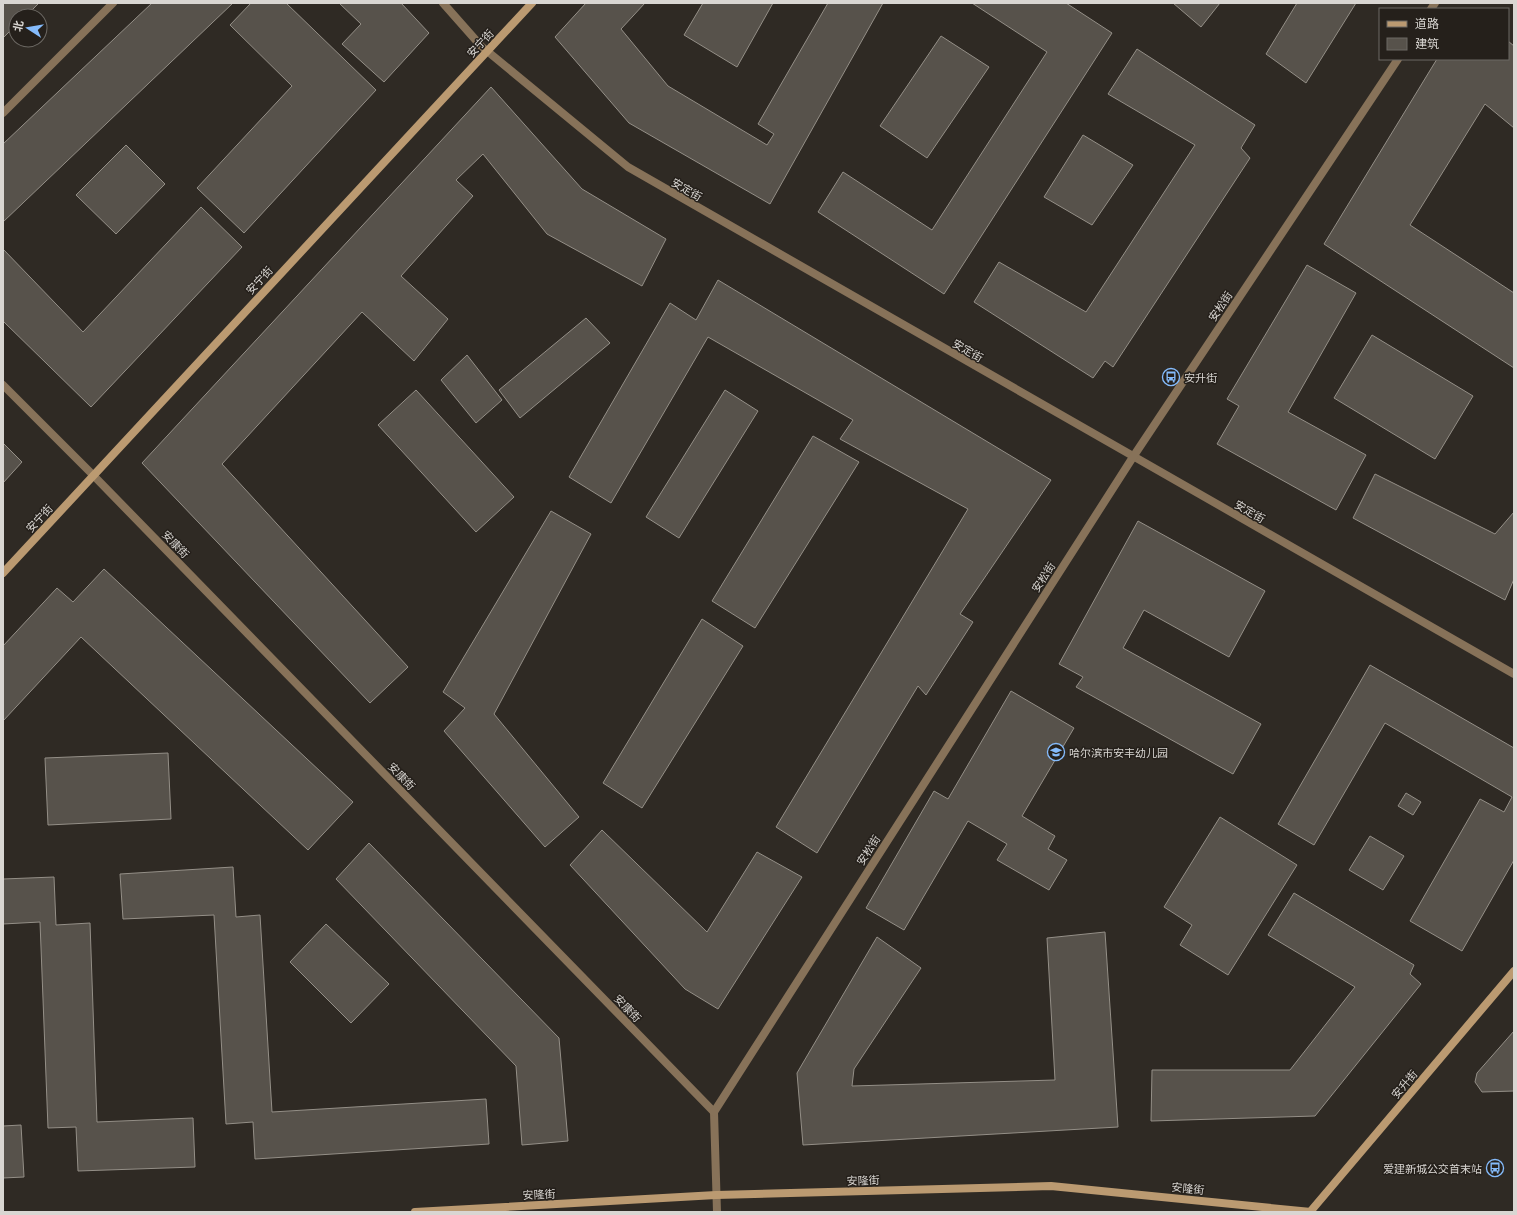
<svg xmlns="http://www.w3.org/2000/svg" width="1517" height="1215" font-family="'Noto Serif','Noto Sans SC',serif">
<rect width="100%" height="100%" fill="#2f2a24"/>
<g fill="#57524b" stroke="#948f87">
<polygon points="3,3 39,3 26,16 16,16 16,25 3,38"/>
<polygon points="152,3 233,3 3,222 3,144"/>
<polygon points="251,3 286,3 376,90 244,233 197,188 292,86 230,25"/>
<polygon points="339,3 401,3 429,33 384,82 342,44 361,24"/>
<polygon points="586,3 645,3 621,29 668,86 767,145 774,134 758,124 828,3 883,3 770,204 629,123 555,37"/>
<polygon points="703,3 773,3 737,67 684,35"/>
<polygon points="972,3 1066,3 1112,33 944,294 818,212 843,172 932,230 1047,52"/>
<polygon points="1173,3 1220,3 1201,27"/>
<polygon points="1297,3 1356,3 1306,83 1266,54"/>
<polygon points="941,36 989,67 927,158 880,126"/>
<polygon points="1508,41 1514,46 1514,128 1485,104 1410,225 1514,293 1514,368 1324,244 1437,59 1508,59"/>
<polygon points="1137,49 1255,125 1241,148 1250,158 1113,367 1105,361 1093,378 974,302 999,262 1086,312 1195,145 1108,94"/>
<polygon points="491,87 582,189 666,239 642,286 547,234 483,154 456,180 473,196 401,276 448,319 414,361 362,312 222,464 408,667 370,703 142,463"/>
<polygon points="1083,135 1133,165 1092,225 1044,197"/>
<polygon points="126,145 165,184 116,234 76,195"/>
<polygon points="201,207 242,247 91,407 3,321 3,249 83,332"/>
<polygon points="1307,265 1356,293 1288,412 1366,455 1336,510 1217,444 1239,406 1227,399"/>
<polygon points="718,280 1051,480 960,614 973,622 926,695 918,686 817,853 776,827 968,509 840,439 853,420 708,337 611,503 569,477 670,303 696,320"/>
<polygon points="586,318 610,343 520,418 499,390"/>
<polygon points="1372,335 1473,396 1435,459 1334,398"/>
<polygon points="467,355 502,400 476,423 441,380"/>
<polygon points="416,390 514,497 476,532 378,425"/>
<polygon points="725,390 758,411 679,538 646,517"/>
<polygon points="813,436 859,462 755,628 712,601"/>
<polygon points="3,443 22,462 3,483"/>
<polygon points="1375,474 1495,534 1514,512 1514,579 1505,600 1353,518"/>
<polygon points="551,511 591,534 494,714 579,817 545,847 444,731 465,708 443,692"/>
<polygon points="1138,521 1265,591 1229,657 1144,610 1123,648 1261,724 1233,774 1076,687 1083,677 1059,664"/>
<polygon points="104,569 353,802 308,850 81,637 3,721 3,646 57,588 73,602"/>
<polygon points="702,619 743,646 642,808 603,783"/>
<polygon points="1370,665 1514,748 1514,860 1462,951 1410,921 1480,799 1504,812 1512,797 1385,723 1314,845 1278,824"/>
<polygon points="1011,691 1074,728 1022,816 1055,836 1048,849 1067,860 1049,890 997,860 1007,844 968,821 904,930 866,908 934,791 948,799"/>
<polygon points="168,753 171,819 48,825 45,758"/>
<polygon points="1406,793 1421,802 1413,815 1398,806"/>
<polygon points="1220,817 1297,865 1228,975 1180,945 1192,925 1164,907"/>
<polygon points="602,830 707,932 757,852 802,877 718,1009 685,989 570,865"/>
<polygon points="1370,836 1404,856 1383,890 1349,870"/>
<polygon points="369,843 559,1038 568,1141 522,1145 516,1066 336,879"/>
<polygon points="233,867 236,917 260,915 272,1112 486,1099 489,1144 255,1159 253,1122 226,1124 214,915 123,919 120,874"/>
<polygon points="54,877 56,925 90,923 97,1122 193,1118 195,1167 78,1171 76,1127 48,1128 40,922 3,924 3,879"/>
<polygon points="1294,893 1414,965 1410,974 1421,984 1315,1116 1151,1121 1152,1070 1290,1070 1355,987 1268,935"/>
<polygon points="326,924 389,984 351,1023 290,962"/>
<polygon points="1105,932 1118,1127 803,1145 797,1073 877,937 921,968 854,1069 852,1086 1055,1080 1047,938"/>
<polygon points="1514,1031 1514,1091 1482,1092 1475,1082 1477,1073"/>
<polygon points="21,1125 24,1177 3,1178 3,1126"/>
</g>
<g fill="none" stroke-linecap="round" stroke-linejoin="round">
<polyline stroke="#877259" stroke-width="8" points="443,3 481,46 628,167 1514,674"/>
<g stroke="#877259" stroke-width="8">
<polyline points="1431,9 1435,3"/>
<polyline points="3,113 113,3"/>
<polyline points="3,385 93,475 714,1112 717,1212"/>
<polyline points="714,1112 1133,457 1398,59"/>
</g>
<g stroke="#bb9a71" stroke-width="8">
<polyline points="3,573 532,3"/>
<polyline points="415,1212 716,1195 1051,1186 1311,1212"/>
<polyline points="1310,1212 1514,971"/>
</g>
</g>
<defs>
<g id="bus-ring" transform="scale(0.9)"><circle r="9.5" fill="#25201b" stroke="#85bbfb" stroke-width="1.5"/><path d="M-5-6H5V4H4V6H2V4H-2V6H-4V4H-5ZM-3.5-4V0h7V-4ZM-3.5 1.2v1.5H-2V1.2ZM2 1.2v1.5H3.5V1.2Z" fill="#85bbfb"/></g>
<g id="school-ring" transform="scale(0.9)"><circle r="9.5" fill="#25201b" stroke="#85bbfb" stroke-width="1.5"/><path d="M0-5L7-2L0 1L-7-2ZM-4 1L0 2.5L4 1V4Q0 6-4 4Z" fill="#85bbfb"/></g>
</defs>
<g fill-rule="evenodd">
<use href="#bus-ring" x="1171" y="377"/>
<use href="#school-ring" x="1056" y="752"/>
<use href="#bus-ring" x="1495" y="1168"/>
</g>
<g text-anchor="middle" dominant-baseline="central" stroke-width="3" stroke-linejoin="round" paint-order="stroke">
<g font-size="11" fill="#d9d6d2" stroke="#25201b">
<text transform="translate(480 43) rotate(-47)">安宁街</text>
<text transform="translate(687 189) rotate(30)">安定街</text>
<text transform="translate(259 280) rotate(-47)">安宁街</text>
<text transform="translate(1220 306) rotate(-56)">安松街</text>
<text transform="translate(968 350) rotate(30)">安定街</text>
<text transform="translate(1250 511) rotate(30)">安定街</text>
<text transform="translate(39 518) rotate(-47)">安宁街</text>
<text transform="translate(176 544) rotate(46)">安康街</text>
<text transform="translate(1043 577) rotate(-57)">安松街</text>
<text transform="translate(402 776) rotate(46)">安康街</text>
<text transform="translate(868 850) rotate(-57)">安松街</text>
<text transform="translate(628 1008) rotate(46)">安康街</text>
<text transform="translate(1404 1084) rotate(-50)">安升街</text>
<text transform="translate(863 1180) rotate(-2)">安隆街</text>
<text transform="translate(1188 1188) rotate(6)">安隆街</text>
<text transform="translate(539 1194) rotate(-3)">安隆街</text>
</g>
<g font-size="11" fill="#d9d6d2" stroke="#25201b" text-anchor="start">
<text x="1184" y="377">安升街</text>
<text x="1069" y="752">哈尔滨市安丰幼儿园</text>
<text x="1482" y="1168" text-anchor="end">爱建新城公交首末站</text>
</g>
</g>
<rect width="1517" height="1215" fill="none" stroke="#d9d6d2" stroke-width="8"/>
<rect x="1379" y="8" width="130" height="52" fill="#25201b" stroke="#6d6964"/>
<rect x="1387" y="21" width="20" height="6" fill="#bb9a71" stroke="#6d6964"/>
<text x="1415" y="28" font-size="12" fill="#d9d6d2">道路</text>
<rect x="1387" y="38" width="20" height="12" fill="#57524b" stroke="#6d6964"/>
<text x="1415" y="48" font-size="12" fill="#d9d6d2">建筑</text>
<g transform="translate(28 28) rotate(282)"><circle r="19" fill="#25201b" stroke="#6d6964"/>
<path d="M0-3L7 15L0 10L-7 15Z" fill="#85bbfb"/>
<text y="-6" font-size="11" font-weight="bold" text-anchor="middle" fill="#d9d6d2">北</text>
</g>
</svg>
